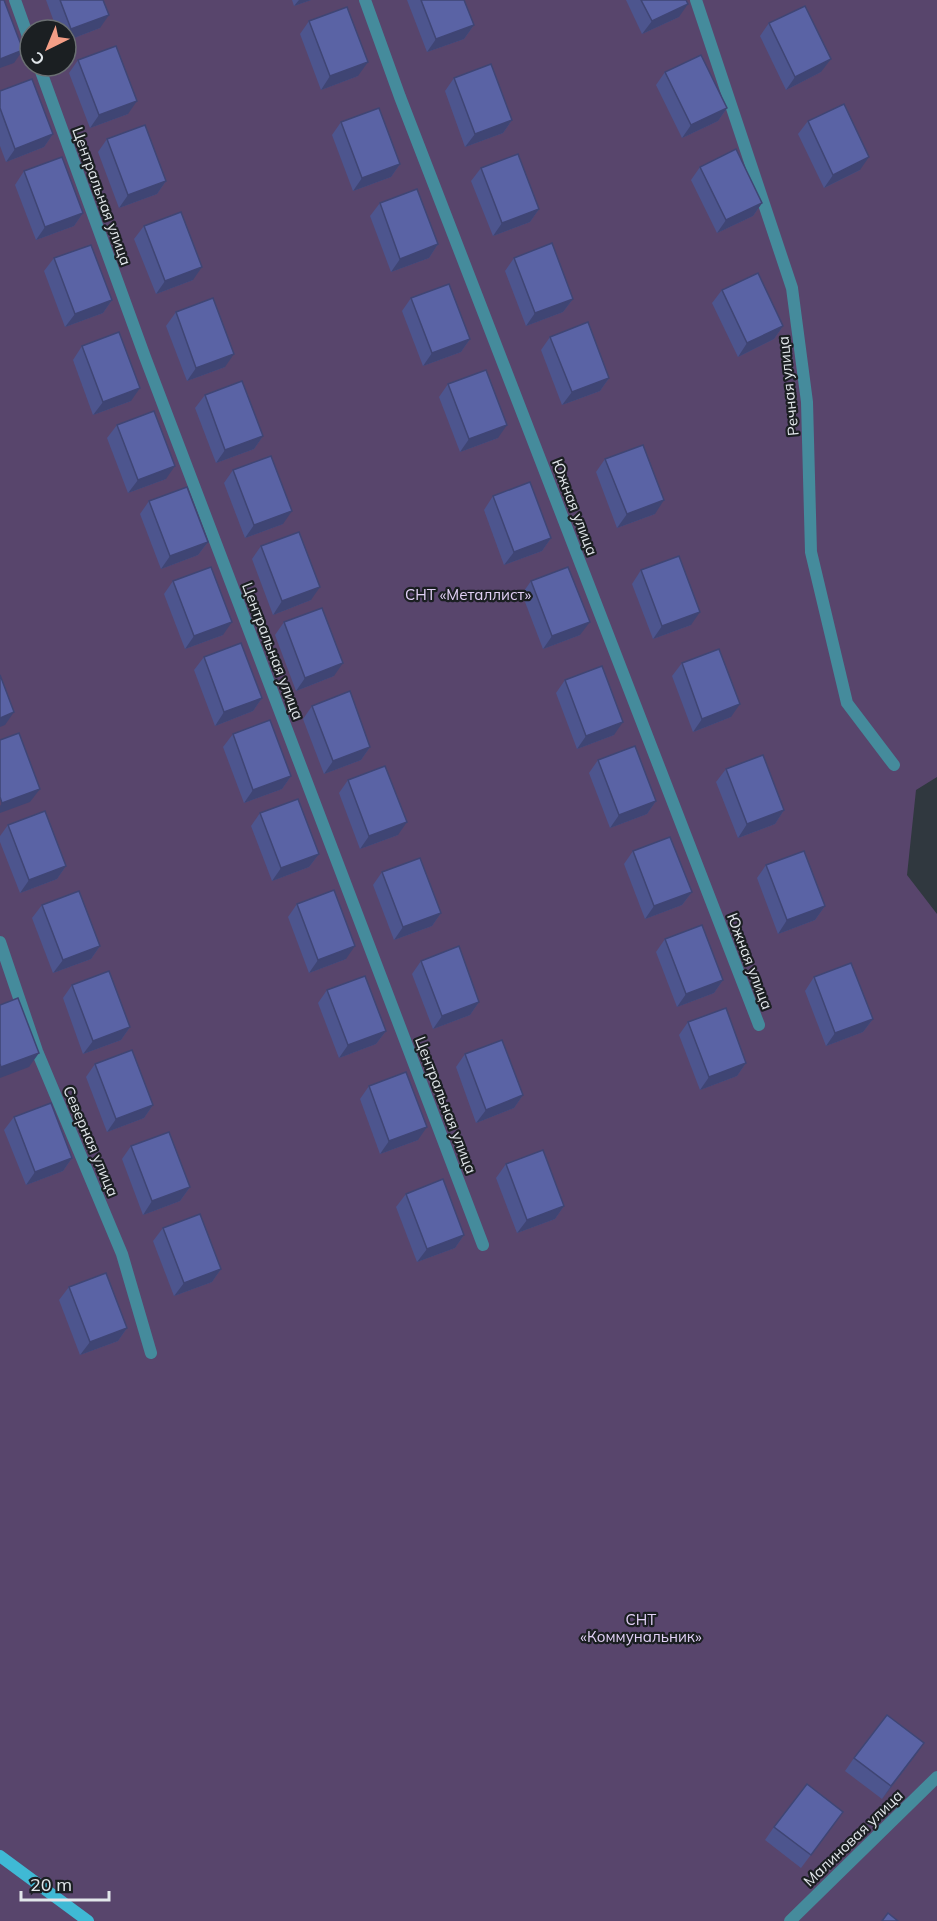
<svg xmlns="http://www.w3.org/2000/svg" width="937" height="1921" font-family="Mulish,sans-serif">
<rect width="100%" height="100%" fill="#30383f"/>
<path fill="#58456c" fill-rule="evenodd" d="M0 0H937V777L916 790 907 875 937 914V1921H0ZM30 30H66V66H30Z"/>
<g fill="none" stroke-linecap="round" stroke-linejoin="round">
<g stroke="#458b9c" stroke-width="12">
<polyline points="15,0 30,42"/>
<polyline points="365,0 400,97 759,1025"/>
<polyline points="696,0 792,288 807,402 811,552 847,703 894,765"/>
<polyline points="39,66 145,357 483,1245"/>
<polyline points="0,942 37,1051 122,1254 151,1353"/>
<polyline points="790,1921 937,1777"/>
</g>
<polyline stroke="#3fb9d5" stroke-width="12" points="0,1856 88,1921"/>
</g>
<g fill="#4d558e">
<polygon points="46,0 103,0 100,28 66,41 66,30 57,30"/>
<polygon points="292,0 311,0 294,6"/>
<polygon points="407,0 464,0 474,25 464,39 427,52"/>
<polygon points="626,0 686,0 679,17 642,34"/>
<polygon points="309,21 358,76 321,90 300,34"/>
<polygon points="769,23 821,72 786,90 760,36"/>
<polygon points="78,60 128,114 90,128 69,73"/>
<polygon points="665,72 727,108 718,121 682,138 656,85"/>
<polygon points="454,78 512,120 503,133 465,147 445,91"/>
<polygon points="0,91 53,134 44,147 6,162 0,146"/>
<polygon points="808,121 860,170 824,188 798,134"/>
<polygon points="341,122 400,164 391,177 353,191 332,135"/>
<polygon points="107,139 166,181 157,194 119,208 98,152"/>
<polygon points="700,167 762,203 753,216 717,233 691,180"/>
<polygon points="481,168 539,209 530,222 493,236 471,181"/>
<polygon points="24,171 83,213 74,226 36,240 15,185"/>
<polygon points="380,203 438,244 429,258 391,272 370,216"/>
<polygon points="144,226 193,280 156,294 134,239"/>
<polygon points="54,258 112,300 103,313 65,327 44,271"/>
<polygon points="514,258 573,299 563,312 526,326 505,271"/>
<polygon points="722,290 783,326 774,339 738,357 712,303"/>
<polygon points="411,298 470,339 461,352 423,366 402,311"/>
<polygon points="176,312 225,367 187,381 166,326"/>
<polygon points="550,337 609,378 600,391 562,405 541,350"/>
<polygon points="82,346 131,401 93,415 73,360"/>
<polygon points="448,384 498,438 460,452 439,397"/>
<polygon points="205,395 263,436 254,449 216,463 195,408"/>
<polygon points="117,425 166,479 128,493 107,438"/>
<polygon points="605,459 655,514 617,528 596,472"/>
<polygon points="233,470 283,524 245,538 224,483"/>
<polygon points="493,496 551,538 542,551 504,565 484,510"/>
<polygon points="149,501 208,542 198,555 161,569 140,514"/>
<polygon points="261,546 311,600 273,615 252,559"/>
<polygon points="641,570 691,625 653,639 632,584"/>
<polygon points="173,581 223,635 185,649 164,594"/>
<polygon points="531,581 580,635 543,649 522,594"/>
<polygon points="284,622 334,676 296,691 275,635"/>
<polygon points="204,657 262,698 253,711 215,726 194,670"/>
<polygon points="682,663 731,717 693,732 672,676"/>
<polygon points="565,680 614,735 577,749 556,693"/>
<polygon points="312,706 370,747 361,760 324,774 303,719"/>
<polygon points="233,734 291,776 282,789 244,803 223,747"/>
<polygon points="598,760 656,801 647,814 610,828 589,773"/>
<polygon points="726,769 784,810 775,824 738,838 716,782"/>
<polygon points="348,780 398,835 360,849 339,793"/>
<polygon points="260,813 319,854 309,867 272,881 251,826"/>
<polygon points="8,825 66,866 57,879 20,893 0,842 0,836"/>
<polygon points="633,851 692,892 682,905 645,919 624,864"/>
<polygon points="766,865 825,906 815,920 778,934 757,878"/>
<polygon points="382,872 441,913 432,926 394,940 373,885"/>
<polygon points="297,904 346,959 309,973 288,917"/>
<polygon points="42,905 100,946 91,959 53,973 32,918"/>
<polygon points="665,939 723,980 714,993 677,1007 656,952"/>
<polygon points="421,961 479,1002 470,1015 433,1029 412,974"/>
<polygon points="814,977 873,1019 863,1032 826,1046 805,991"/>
<polygon points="72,985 130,1027 121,1040 83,1054 63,998"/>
<polygon points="327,990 386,1031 376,1044 339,1058 318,1003"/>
<polygon points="688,1022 746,1063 737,1076 700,1090 679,1035"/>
<polygon points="465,1054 523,1095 514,1108 476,1123 456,1067"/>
<polygon points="95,1064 153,1105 144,1118 107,1132 86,1077"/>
<polygon points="369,1086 418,1140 380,1154 360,1099"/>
<polygon points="14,1117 72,1158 63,1171 26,1185 4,1130"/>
<polygon points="131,1146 190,1187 180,1201 143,1215 122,1159"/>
<polygon points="506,1164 564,1206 555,1219 517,1233 496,1178"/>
<polygon points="406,1194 464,1235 455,1248 417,1262 396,1207"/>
<polygon points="163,1228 221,1269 212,1282 174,1296 153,1241"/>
<polygon points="69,1287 127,1328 118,1341 80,1355 59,1300"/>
<polygon points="915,1756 882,1799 845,1771 854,1758"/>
<polygon points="843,1812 801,1868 765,1840 774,1827"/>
</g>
<g fill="#3f4574">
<polygon points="299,0 311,0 294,6"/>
<polygon points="688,4 679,17 642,34 652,21"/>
<polygon points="109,15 100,28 66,41 66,37 71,29"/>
<polygon points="474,25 464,39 427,52 436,39"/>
<polygon points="23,50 14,63 0,68 0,59"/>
<polygon points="831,59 821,72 786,90 795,77"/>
<polygon points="368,62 358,76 321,90 330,76"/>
<polygon points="137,101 128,114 90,128 99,115"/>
<polygon points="727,108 718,121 682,138 691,125"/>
<polygon points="512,120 503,133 465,147 475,134"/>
<polygon points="53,134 44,147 6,162 15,149"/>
<polygon points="869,157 860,170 824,188 833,175"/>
<polygon points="400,164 391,177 353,191 362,178"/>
<polygon points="166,181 157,194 119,208 128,195"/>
<polygon points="762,203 753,216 717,233 726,220"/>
<polygon points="539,209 530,222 493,236 502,223"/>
<polygon points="83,213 74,226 36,240 45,227"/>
<polygon points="438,244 429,258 391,272 400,259"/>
<polygon points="202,267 193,280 156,294 165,281"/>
<polygon points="573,299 563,312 526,326 535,313"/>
<polygon points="112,300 103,313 65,327 75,314"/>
<polygon points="783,326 774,339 738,357 747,343"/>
<polygon points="470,339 461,352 423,366 432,353"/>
<polygon points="234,354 225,367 187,381 196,368"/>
<polygon points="609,378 600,391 562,405 572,392"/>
<polygon points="140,388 131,401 93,415 103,402"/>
<polygon points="507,425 498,438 460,452 469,439"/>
<polygon points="263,436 254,449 216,463 225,450"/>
<polygon points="175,466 166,479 128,493 138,480"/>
<polygon points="664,500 655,514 617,528 627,514"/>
<polygon points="292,511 283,524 245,538 254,525"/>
<polygon points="551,538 542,551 504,565 514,552"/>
<polygon points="208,542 198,555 161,569 170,556"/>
<polygon points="320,587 311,600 273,615 282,601"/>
<polygon points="700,612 691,625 653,639 662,626"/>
<polygon points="232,622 223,635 185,649 194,636"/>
<polygon points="590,622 580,635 543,649 552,636"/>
<polygon points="343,663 334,676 296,691 305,678"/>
<polygon points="262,698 253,711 215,726 224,712"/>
<polygon points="740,704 731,717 693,732 702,719"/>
<polygon points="14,712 5,725 0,727 0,718"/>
<polygon points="623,722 614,735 577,749 586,736"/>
<polygon points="370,747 361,760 324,774 333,761"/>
<polygon points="291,776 282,789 244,803 253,790"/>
<polygon points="40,789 30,802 0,813 0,806 2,803"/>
<polygon points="656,801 647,814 610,828 619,815"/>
<polygon points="784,810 775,824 738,838 747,824"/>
<polygon points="407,822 398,835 360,849 369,836"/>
<polygon points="319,854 309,867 272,881 281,868"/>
<polygon points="66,866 57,879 20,893 29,880"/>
<polygon points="692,892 682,905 645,919 654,906"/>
<polygon points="825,906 815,920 778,934 787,920"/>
<polygon points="441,913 432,926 394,940 403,927"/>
<polygon points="100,946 91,959 53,973 63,960"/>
<polygon points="355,946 346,959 309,973 318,960"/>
<polygon points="723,980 714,993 677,1007 686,994"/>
<polygon points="479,1002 470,1015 433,1029 442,1016"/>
<polygon points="873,1019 863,1032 826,1046 835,1033"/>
<polygon points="130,1027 121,1040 83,1054 93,1041"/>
<polygon points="386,1031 376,1044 339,1058 348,1045"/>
<polygon points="39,1053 29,1067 0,1078 0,1069 1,1067"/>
<polygon points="746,1063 737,1076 700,1090 709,1077"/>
<polygon points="523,1095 514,1108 476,1123 486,1110"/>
<polygon points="153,1105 144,1118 107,1132 116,1119"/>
<polygon points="427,1127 418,1140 380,1154 389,1141"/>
<polygon points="72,1158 63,1171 26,1185 35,1172"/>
<polygon points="190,1187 180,1201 143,1215 152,1201"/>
<polygon points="564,1206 555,1219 517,1233 527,1220"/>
<polygon points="464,1235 455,1248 417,1262 427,1249"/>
<polygon points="221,1269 212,1282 174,1296 184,1283"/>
<polygon points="127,1328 118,1341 80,1355 90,1342"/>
<polygon points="924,1743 915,1756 882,1799 891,1786"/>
</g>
<g fill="#5a63a5" stroke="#3f4574" stroke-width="1.5">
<polygon points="0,0 4,0 23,50 0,59"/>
<polygon points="60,0 103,0 109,15 71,29"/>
<polygon points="421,0 464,0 474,25 436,39"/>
<polygon points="641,0 686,0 688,4 652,21"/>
<polygon points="805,6 831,59 795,77 769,23"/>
<polygon points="347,7 368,62 330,76 309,21"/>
<polygon points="116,46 137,101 99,115 78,60"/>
<polygon points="701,55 727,108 691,125 665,72"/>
<polygon points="491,64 512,120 475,134 454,78"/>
<polygon points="32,79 53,134 15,149 0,108 0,91"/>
<polygon points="844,104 869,157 833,175 808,121"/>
<polygon points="379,108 400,164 362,178 341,122"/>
<polygon points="145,125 166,181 128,195 107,139"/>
<polygon points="736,149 762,203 726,220 700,167"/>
<polygon points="518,154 539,209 502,223 481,168"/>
<polygon points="62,157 83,213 45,227 24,171"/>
<polygon points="417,189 438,244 400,259 380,203"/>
<polygon points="181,212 202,267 165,281 144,226"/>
<polygon points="552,243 573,299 535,313 514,258"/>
<polygon points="91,245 112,300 75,314 54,258"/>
<polygon points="758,273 783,326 747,343 722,290"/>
<polygon points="449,284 470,339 432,353 411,298"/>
<polygon points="213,298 234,354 196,368 176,312"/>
<polygon points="588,322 609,378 572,392 550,337"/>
<polygon points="119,332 140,388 103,402 82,346"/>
<polygon points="486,370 507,425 469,439 448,384"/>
<polygon points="242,381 263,436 225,450 205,395"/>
<polygon points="154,411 175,466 138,480 117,425"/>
<polygon points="643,445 664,500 627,514 605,459"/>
<polygon points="271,456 292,511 254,525 233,470"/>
<polygon points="530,482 551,538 514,552 493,496"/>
<polygon points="187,487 208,542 170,556 149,501"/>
<polygon points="299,532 320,587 282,601 261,546"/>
<polygon points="679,556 700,612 662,626 641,570"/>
<polygon points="211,567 232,622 194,636 173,581"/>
<polygon points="568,567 590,622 552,636 531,581"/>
<polygon points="322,608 343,663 305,678 284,622"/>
<polygon points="241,643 262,698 224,712 204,657"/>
<polygon points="719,649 740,704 702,719 682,663"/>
<polygon points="602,666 623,722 586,736 565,680"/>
<polygon points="0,675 14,712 0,718"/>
<polygon points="350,691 370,747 333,761 312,706"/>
<polygon points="270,720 291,776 253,790 233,734"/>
<polygon points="19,733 40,789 2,803 0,797 0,740"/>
<polygon points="635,746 656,801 619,815 598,760"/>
<polygon points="763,755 784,810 747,824 726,769"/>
<polygon points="385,766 407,822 369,836 348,780"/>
<polygon points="298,799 319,854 281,868 260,813"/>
<polygon points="45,811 66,866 29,880 8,825"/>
<polygon points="670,837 692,892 654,906 633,851"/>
<polygon points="804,851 825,906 787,920 766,865"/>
<polygon points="420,858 441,913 403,927 382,872"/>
<polygon points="334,890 355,946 318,960 297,904"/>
<polygon points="79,891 100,946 63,960 42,905"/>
<polygon points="702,925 723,980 686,994 665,939"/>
<polygon points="459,946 479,1002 442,1016 421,961"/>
<polygon points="851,963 873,1019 835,1033 814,977"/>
<polygon points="109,971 130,1027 93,1041 72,985"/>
<polygon points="365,976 386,1031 348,1045 327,990"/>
<polygon points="18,998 39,1053 1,1067 0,1064 0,1005"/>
<polygon points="726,1008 746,1063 709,1077 688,1022"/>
<polygon points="502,1040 523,1095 486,1110 465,1054"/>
<polygon points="132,1050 153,1105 116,1119 95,1064"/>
<polygon points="406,1072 427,1127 389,1141 369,1086"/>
<polygon points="51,1103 72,1158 35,1172 14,1117"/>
<polygon points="169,1132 190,1187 152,1201 131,1146"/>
<polygon points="543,1150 564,1206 527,1220 506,1164"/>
<polygon points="443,1179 464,1235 427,1249 406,1194"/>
<polygon points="200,1214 221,1269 184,1283 163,1228"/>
<polygon points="106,1273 127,1328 90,1342 69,1287"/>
<polygon points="887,1715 924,1743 891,1786 854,1758"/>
<polygon points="807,1784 843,1812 811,1855 774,1827"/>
<polygon points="888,1913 898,1921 882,1921"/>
</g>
<g text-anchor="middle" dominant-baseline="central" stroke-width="4.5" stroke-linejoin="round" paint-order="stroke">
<g font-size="15" fill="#e1e6ea" stroke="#1b1f22">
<text transform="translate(102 196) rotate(70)">Центральная улица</text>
<text transform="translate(788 386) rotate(-96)">Речная улица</text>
<text transform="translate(575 507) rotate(69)">Южная улица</text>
<text transform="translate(273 651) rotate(69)">Центральная улица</text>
<text transform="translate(750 961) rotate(69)">Южная улица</text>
<text transform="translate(446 1105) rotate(69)">Центральная улица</text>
<text transform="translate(91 1141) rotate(67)">Северная улица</text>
<text transform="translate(853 1838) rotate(-44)">Малиновая улица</text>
</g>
<g font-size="15" fill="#e2d1f6" stroke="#1b1f22">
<text x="468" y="594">СНТ «Металлист»</text>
<text x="641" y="1619">СНТ<tspan x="641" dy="17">«Коммунальник»</tspan></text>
</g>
</g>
<g transform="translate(48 48) rotate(223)"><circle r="28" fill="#1b1f22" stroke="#6a6f72" stroke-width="1.5"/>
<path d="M0-4.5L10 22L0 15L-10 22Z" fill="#f49e86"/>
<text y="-9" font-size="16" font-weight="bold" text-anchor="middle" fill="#e1e6ea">С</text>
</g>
<path d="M21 1891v9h88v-9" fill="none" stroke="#e1e6ea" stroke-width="3"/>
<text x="30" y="1891" font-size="18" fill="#e1e6ea" stroke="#1b1f22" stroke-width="4.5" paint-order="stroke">20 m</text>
</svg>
